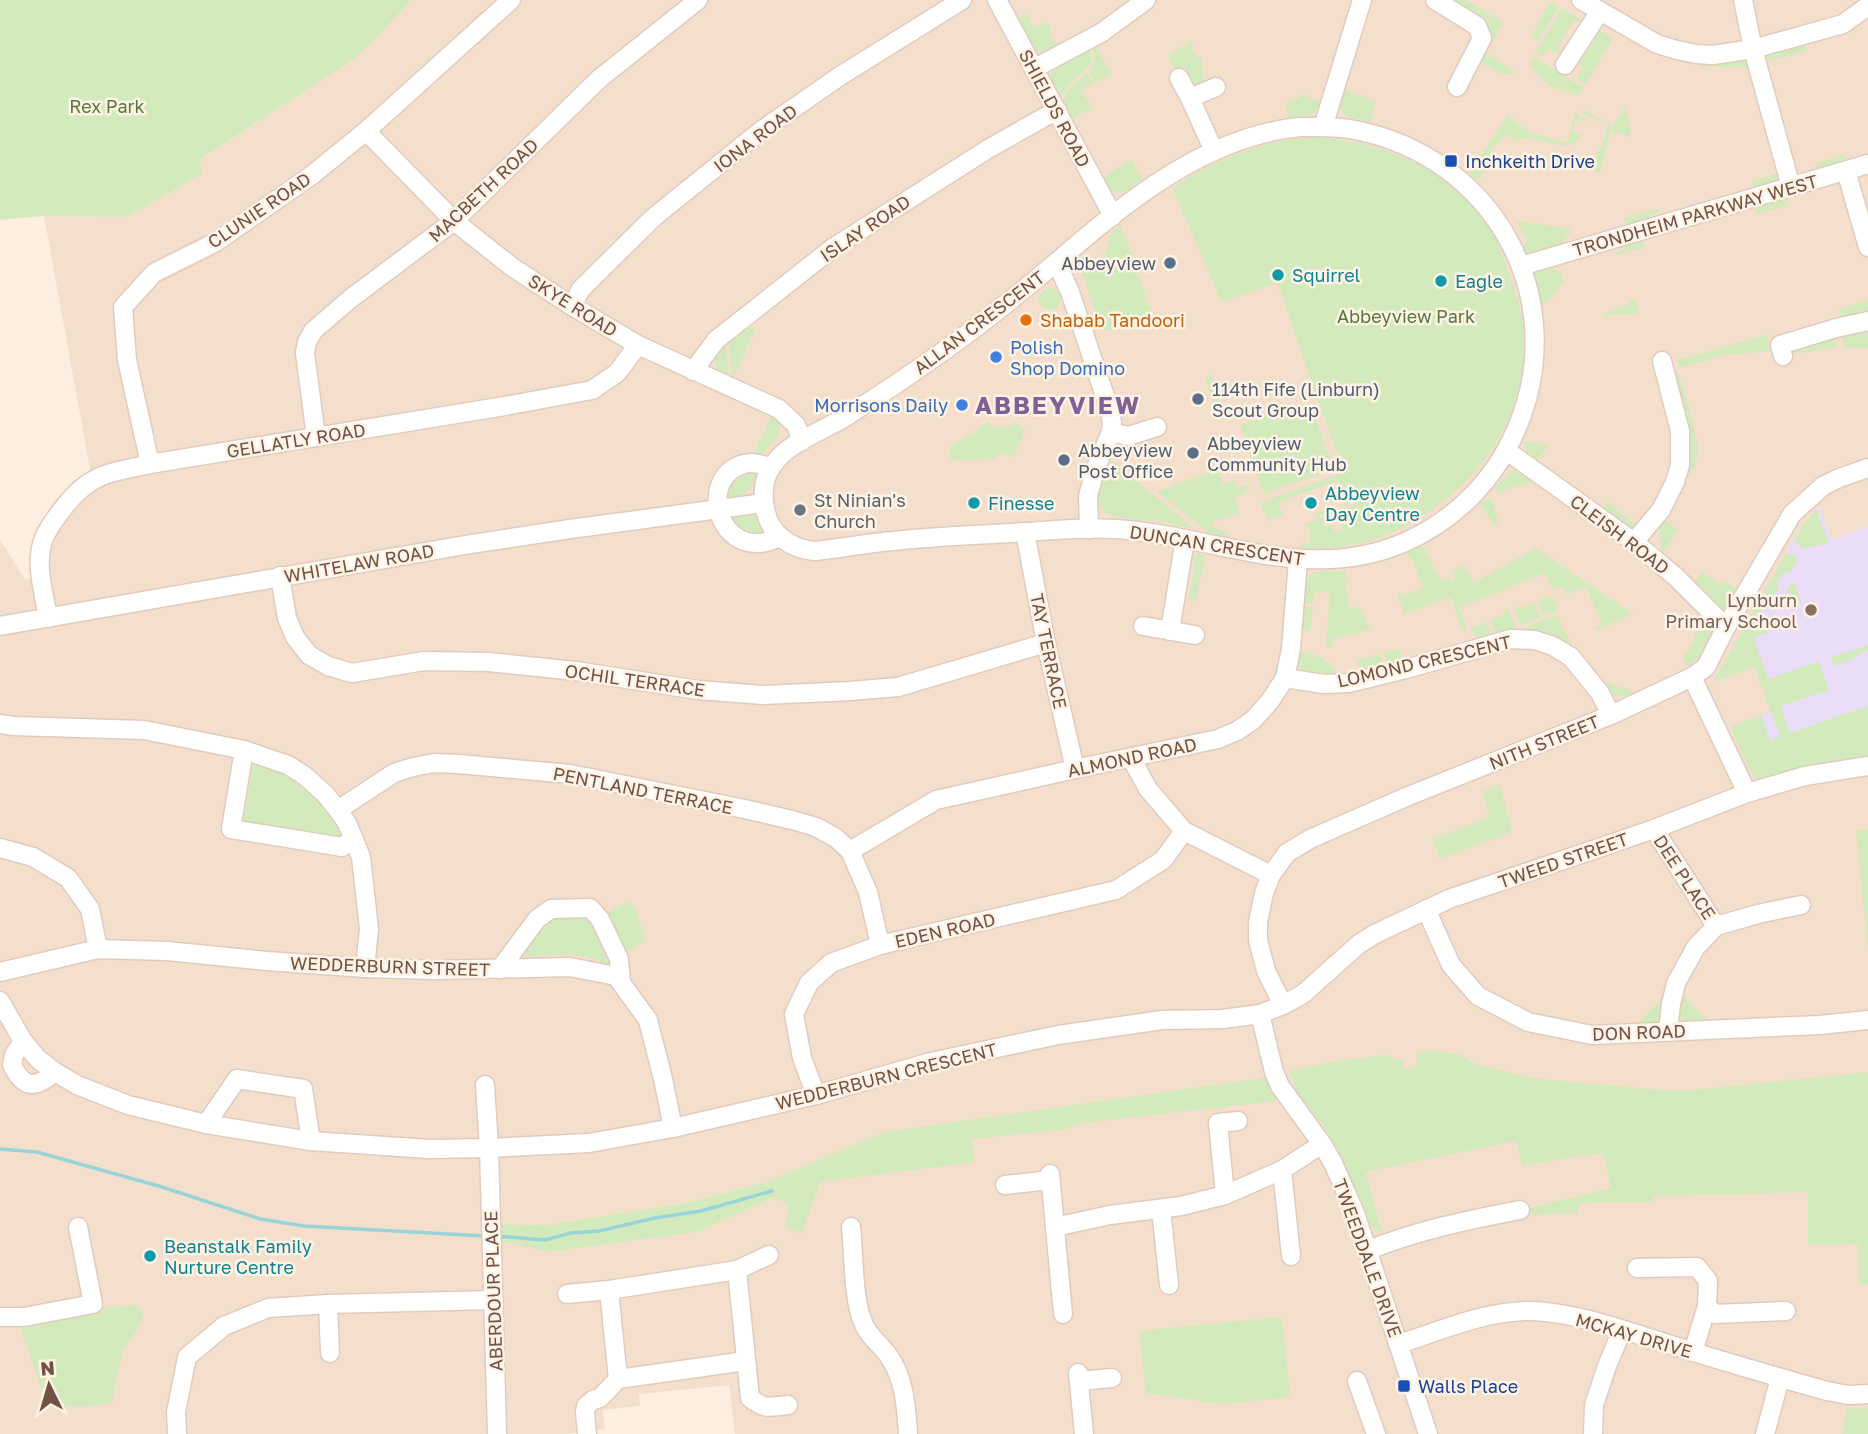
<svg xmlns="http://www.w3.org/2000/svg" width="1868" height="1434" font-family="'Golos Text',sans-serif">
<rect width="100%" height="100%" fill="#fdeedf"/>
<path fill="#f4dfcd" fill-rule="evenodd" d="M412 0H1868V1434H735L729 1385 639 1394 640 1406 603 1410 605 1429 566 1434H0V540L25 579 33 578V559L91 475 44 216 126 217 203 172 198 161 357 57ZM768 1181 774 1197 696 1232 549 1252 497 1224 546 1225 687 1203Z"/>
<polygon fill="#ebdcf8" points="1819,508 1832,540 1868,526 1868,760 1756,780 1730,727 1771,711 1761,682 1754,667 1713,682 1799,530"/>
<g fill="#d3eabd">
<polygon points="0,0 412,0 357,57 199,160 203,173 126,217 44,216 0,220"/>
<path d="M1451 0H1465L1503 22 1486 53 1511 68 1514 75 1501 74 1480 63 1479 60C1484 44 1492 31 1481 16Z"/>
<polygon points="1550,2 1559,6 1538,41 1531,36"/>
<polygon points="1562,8 1584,21 1582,24 1574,20 1558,47 1566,52 1559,54 1553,50 1548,50 1542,57 1535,53"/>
<path d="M1027 14 1034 28 1047 22 1052 31 1050 33 1058 47C1049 51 1041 56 1032 48L1016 18Z"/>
<polygon points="1594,27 1613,38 1586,84 1576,78 1583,68 1576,61 1582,45 1590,49 1598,33 1591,29"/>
<path d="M1193 40C1190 53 1193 51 1201 59L1204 81 1196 84 1191 81 1184 66 1175 70 1168 56Z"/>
<polygon points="1805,40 1807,51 1763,62 1763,60 1767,53"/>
<polygon points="1095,46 1112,75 1095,83 1089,71 1096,59 1092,47"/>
<path d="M1089 49 1093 56 1091 64 1066 88 1060 100C1053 88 1045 78 1056 66Z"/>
<path d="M1533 57 1584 88 1580 94C1559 93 1540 82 1530 64Z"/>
<polygon points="1739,57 1747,63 1748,67 1699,67 1700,58"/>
<polygon points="1088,73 1093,84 1081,90 1092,108 1070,120 1062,104 1069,88"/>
<path d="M1343 89 1376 101 1371 122C1346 116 1336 119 1343 89Z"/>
<path d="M1304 94 1310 98 1322 101C1316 119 1304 115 1288 117L1286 103 1301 97Z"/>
<polygon points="1625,107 1631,131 1630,137 1610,131 1600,172 1598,173 1590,166 1604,141 1608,124 1583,114 1582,111 1586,111 1612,126"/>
<path d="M1575 113H1578L1579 117 1585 119 1584 121 1576 120 1573 133 1582 135C1566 161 1536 129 1514 141L1507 134 1490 150 1496 157 1486 165 1484 172 1478 181 1468 171 1484 151 1507 116 1531 133 1567 143Z"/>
<path d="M1313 137C1379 139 1450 169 1488 225 1497 239 1502 254 1507 269 1514 286 1519 303 1522 320 1539 423 1460 512 1368 542L1366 539V543L1327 549 1299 547 1301 544 1310 543V534L1306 523 1327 516 1325 521 1326 524 1333 526 1334 532 1343 529 1341 523 1344 521 1345 515 1340 511 1355 504V501L1314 518 1315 513 1335 507 1337 508 1346 502 1339 481 1278 502 1283 515 1268 521 1260 503 1344 472 1316 395 1278 283 1222 302 1172 188C1215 160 1262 140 1313 137Z"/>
<polygon points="1845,154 1847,163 1818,172 1815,163 1833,159 1833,158"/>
<polygon points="1132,160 1143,179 1123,192 1110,192 1102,178"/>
<polygon points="1780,173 1773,183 1755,190 1752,181"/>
<polygon points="1785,195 1789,205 1757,214 1754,204"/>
<polygon points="1658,208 1659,212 1649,215 1651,221 1627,228 1624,218"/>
<path d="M1515 221C1534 223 1552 227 1571 228L1561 248 1533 255 1524 252 1523 249 1527 239Z"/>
<polygon points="1120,225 1128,244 1153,317 1107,331 1101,328 1082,273 1104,254 1106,254 1111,233"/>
<polygon points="1642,237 1645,247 1617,255 1616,252 1625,249 1623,243"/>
<polygon points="1541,264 1560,272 1564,280 1557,292 1539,308 1532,280 1533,273"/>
<circle cx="1050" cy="299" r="11"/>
<polygon points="1634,298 1639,313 1607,315 1607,318 1603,318 1609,311 1630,303 1630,300"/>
<polygon points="1868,300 1868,313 1842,320 1839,310"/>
<polygon points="1868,323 1868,348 1844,348 1842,333"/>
<polygon points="748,325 756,332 751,338 734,377 731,376 729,340"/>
<polygon points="1767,335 1771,351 1724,355 1679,368 1677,360"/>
<polygon points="1832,335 1837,347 1788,355 1791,346"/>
<polygon points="726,343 728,375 720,371 716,367 715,354"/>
<path d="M1677 370C1684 393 1703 442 1696 464 1693 472 1685 480 1680 487L1673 372Z"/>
<path d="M1212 375C1216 386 1224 399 1216 409L1205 378Z"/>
<polygon points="1309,401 1334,469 1264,494 1240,425"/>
<path d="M771 416C779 420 781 426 779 435L763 453 753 456Z"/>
<polygon points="988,421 992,428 1013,426 1015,421 1025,431 1013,458 1001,453 995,459 950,460 950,447 969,434 971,435"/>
<path d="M1525 441 1549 446 1537 460C1529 455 1524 451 1525 441Z"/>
<path d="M1112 461 1195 529 1162 523V521L1154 519 1153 521C1137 519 1096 521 1098 497 1100 485 1107 472 1112 461Z"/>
<path d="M759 468C751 489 747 498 723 500L733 476Z"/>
<polygon points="1217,469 1223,484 1234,480 1237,488 1249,485 1250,487 1241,495 1235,497 1239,513 1215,521 1212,526 1231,535 1230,537 1208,532 1157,492"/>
<path d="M1515 470H1522L1536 480 1498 493 1494 486C1503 483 1504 475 1515 470Z"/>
<polygon points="1492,499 1498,520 1498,523 1495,525 1480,505 1482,502"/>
<polygon points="1607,502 1638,526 1630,530 1601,509"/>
<polygon points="1816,510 1829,543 1802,549 1794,539 1803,525"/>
<polygon points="754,511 768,537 741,531 725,515"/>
<polygon points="1662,519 1678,529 1662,555 1659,523"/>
<polygon points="1423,546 1441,580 1448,577 1452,581 1457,577 1453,571 1464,565 1474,583 1535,548 1633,614 1596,630 1595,628 1602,624 1586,587 1568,594 1563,592 1565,587 1560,586 1557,589 1551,587 1545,573 1459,608 1467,628 1462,631 1451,597 1404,614 1397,592 1400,592 1402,596 1424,587 1419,579 1416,568 1415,568 1411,558 1406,553"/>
<polygon points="1786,553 1796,555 1797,563 1789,574 1785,571 1776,584 1780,587 1762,610 1768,633 1754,638 1768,679 1819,661 1829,690 1781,706 1790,733 1868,706 1868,760 1760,783 1753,776 1730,727 1761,715 1770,740 1780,736 1754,667 1713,682"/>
<polygon points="1195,554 1205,555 1196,601 1187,599 1189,597 1195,565 1192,560"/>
<path d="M1320 571H1345L1347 582H1349L1350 584 1346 586 1349 608 1359 607V609L1362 610 1367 625H1370L1371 629 1333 639 1332 648H1326L1330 593 1315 592 1313 604 1302 603C1303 588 1302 574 1320 571Z"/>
<path d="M1703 572 1719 584 1722 580 1743 593C1737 601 1732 613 1720 609L1693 584Z"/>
<polygon points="1794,581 1801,602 1773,611 1780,601 1787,606 1794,596 1786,591"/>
<polygon points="1552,596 1558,610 1543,616 1538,601"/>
<polygon points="1534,603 1540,617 1521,626 1514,608 1518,606 1519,609"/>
<polygon points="1302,606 1313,607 1310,631 1299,631"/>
<polygon points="1509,610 1517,629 1495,634 1490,620 1504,615 1503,611"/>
<polygon points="1557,614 1571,645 1543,633 1522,629"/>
<path d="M1707 620C1710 623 1712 626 1713 631 1713 642 1696 660 1687 666L1683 657 1695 641 1694 636Z"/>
<polygon points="1487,622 1491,634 1476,639 1471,628"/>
<polygon points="1868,645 1868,650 1858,654 1852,660 1835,666 1831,657"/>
<polygon points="1399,649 1403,661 1387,666 1384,653"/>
<path d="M1298 651C1313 653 1330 659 1337 674L1321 675 1303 672 1298 666Z"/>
<polygon points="1380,654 1384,666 1360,672 1357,660"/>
<path d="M1604 682 1636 692C1621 701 1612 696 1604 682Z"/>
<path d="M253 764C263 766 272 767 280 772 301 784 337 813 341 837L337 841 243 824Z"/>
<polygon points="1500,784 1512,832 1440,859 1432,839 1490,817 1482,792"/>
<polygon points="1868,829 1868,949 1856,831"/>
<polygon points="630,901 637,913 646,941 623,953 604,914"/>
<polygon points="588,915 614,965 612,967 588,957 570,955 517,957 545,917"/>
<path d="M1683 996 1710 1023H1685C1676 1014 1679 1006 1683 996Z"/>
<polygon points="1663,997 1659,1019 1654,1024 1637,1024"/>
<polygon points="1433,1051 1458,1054 1475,1064 1532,1078 1669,1091 1704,1089 1868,1072 1868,1284 1859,1284 1858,1244 1808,1245 1808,1192 1654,1196 1653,1202 1579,1203 1578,1213 1532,1215 1530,1208 1611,1188 1603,1153 1522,1165 1516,1141 1365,1172 1382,1232 1375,1229 1368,1223 1343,1164 1325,1128 1297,1092 1289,1071 1331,1062 1384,1055 1403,1061 1404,1069 1417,1068 1416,1053"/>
<polygon points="1270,1077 1282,1100 1083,1123 1061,1130 972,1139 974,1162 820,1182 802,1233 785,1227 789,1205 774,1197 696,1232 549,1252 497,1240 497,1224 546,1225 687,1203 769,1181 885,1132"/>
<polygon points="137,1305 144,1317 122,1353 112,1403 85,1407 47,1405 21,1329 103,1308"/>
<polygon points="1282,1317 1290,1396 1281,1398 1222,1404 1146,1393 1139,1331"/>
<polygon points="1868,1408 1868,1434 1842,1434 1847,1409"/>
</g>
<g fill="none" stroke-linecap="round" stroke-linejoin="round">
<g stroke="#99d4d8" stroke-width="3.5">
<polyline points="0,1149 37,1152 162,1187 260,1219 304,1226 485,1236"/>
<polyline points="496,1236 545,1240 571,1233 599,1231 655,1218 701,1211 772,1191"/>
</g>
<g stroke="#e2cbbe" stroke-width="21">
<g id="minor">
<polyline points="997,0 1113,216"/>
<polyline points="1435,0 1477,26 1482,38 1457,87"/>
<polyline points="1581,0 1657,44 1677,50 1696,54 1713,55 1753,49 1843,24 1868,6"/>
<polyline points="1743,0 1753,49 1791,187"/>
<polyline points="1565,65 1600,11"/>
<polyline points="1035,68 1101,33 1146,0"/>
<polyline points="1179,78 1190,98 1216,87"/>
<polyline points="1190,98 1214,151"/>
<path d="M1300 127C1318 127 1336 126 1355 130 1494 157 1573 299 1516 430 1494 481 1454 521 1403 543 1307 584 1215 536 1117 529 1087 527 1057 530 1026 532 982 535 938 536 894 541 868 543 842 548 816 551 803 550 792 547 782 538 762 523 758 486 772 466 790 440 825 431 850 414 908 377 965 338 1018 294 1063 258 1106 217 1154 185 1197 156 1248 132 1300 127Z"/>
<polyline points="1323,127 1362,0"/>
<polyline points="366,131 454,221 512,267 572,306 638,345 779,409 796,425 802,441"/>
<polyline points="1846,171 1868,247"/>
<polyline points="1057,263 1070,292 1109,408 1112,422 1111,432 1095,470 1088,496 1089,529"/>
<polyline points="1521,266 1868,164"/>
<polyline points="572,306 581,289 654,217 762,130 840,76 962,0"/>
<polyline points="1783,356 1780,345 1836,328 1868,321"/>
<polyline points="693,371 716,340 834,247 988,149 1057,110"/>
<polyline points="1111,432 1128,436 1157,427"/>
<polyline points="316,437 305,353 307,342 313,331 350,299 454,221 599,79 698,0"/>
<polyline points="1507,451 1634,542 1676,577 1726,627"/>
<polyline points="150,464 127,360 123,307 154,273 216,242 312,175 366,131 511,0"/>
<path d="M770 467C762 465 753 461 744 464 701 475 714 545 758 543 766 543 773 540 779 537"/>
<polyline points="1025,532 1046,643 1075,769"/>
<polyline points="1634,542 1661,510 1675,482 1680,465 1680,431 1662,361"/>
<polyline points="280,576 287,618 295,637 309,655 328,666 352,673 424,661 489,662 576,671 698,690 764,695 850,691 898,687 1046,643"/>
<path d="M48 618C44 593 34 562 44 538 49 526 57 516 65 506 75 493 87 482 102 476 117 470 134 468 150 464L505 406 592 390 617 373 638 345"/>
<polyline points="0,626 465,545 570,529 764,503"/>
<polyline points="1143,626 1195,635"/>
<polyline points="1170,631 1185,539"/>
<polyline points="1692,677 1747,793"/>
<polyline points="1285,678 1323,684 1349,683 1406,669 1511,639 1535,640 1553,646 1571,657 1600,693 1611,715"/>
<polyline points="0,724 14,726 144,730 244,750 288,765 305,776 325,794 338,810 347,823 361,857 369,929 365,968"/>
<polyline points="244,750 231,829 342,847 354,839"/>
<polyline points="1131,758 1148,789 1184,831 1271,875"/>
<polyline points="338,810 394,773 413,767 434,763 459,764 570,774 740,808 796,821 816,827 836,838 850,851 868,892 880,945"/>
<polyline points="1654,829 1716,926"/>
<polyline points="0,848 33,857 68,878 90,909 98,949"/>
<polyline points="850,851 936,800 1075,769 1218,739 1237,731 1253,720 1270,701 1285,678 1291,649 1298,560"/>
<polyline points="1426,909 1451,965 1478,996 1528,1022 1592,1035 1820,1025 1868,1020"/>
<polyline points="500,969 537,919 551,909 590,908 600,919 619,959 621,983"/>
<polyline points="0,972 98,949 167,951 267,961 365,968 435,970 570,967 616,976 648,1020 663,1079 673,1128"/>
<polyline points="0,1001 23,1041 38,1059 55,1072 77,1085 128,1105 206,1124 311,1141 429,1149 489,1148 589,1143 673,1128 816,1095 931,1062 1058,1035 1162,1020 1223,1019 1260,1014 1283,1005 1303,994 1359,944 1375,934 1449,899 1654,829 1747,793 1805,776 1868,766"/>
<polyline points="1283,1005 1266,971 1258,940 1258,922 1264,893 1271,875 1287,853 1310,839 1406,797 1611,715 1692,677 1706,667 1726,627 1792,514 1823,486 1839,478 1868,468"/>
<polyline points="1260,1014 1274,1072 1280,1086 1322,1144 1333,1163 1355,1213 1428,1434"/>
<polyline points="1668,1031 1671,1004 1676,983 1696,947 1716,926 1758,914 1801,905"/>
<path d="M23 1041 14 1055 12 1065C24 1089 35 1089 55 1072"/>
<polyline points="485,1085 489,1148 497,1434"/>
<polyline points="816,1095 802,1058 794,1014 809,983 831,963 880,945 1116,890 1163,860 1184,831"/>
<polyline points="206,1124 237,1079 303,1089 311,1141"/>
<polyline points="1282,1170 1291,1256"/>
<polyline points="1050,1174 1063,1314"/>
<polyline points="1005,1185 1050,1180"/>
<polyline points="1225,1195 1218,1123 1238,1121"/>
<polyline points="1161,1210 1169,1285"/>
<path d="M851 1227C854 1254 853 1297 862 1320 867 1335 879 1343 888 1355 905 1379 906 1406 908 1434"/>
<polyline points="1055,1227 1110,1215 1181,1206 1225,1195 1282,1170 1322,1144"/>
<path d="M1369 1250C1418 1230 1468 1220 1520 1210"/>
<path d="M769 1255 737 1270 750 1398C766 1410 768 1407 788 1405"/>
<polyline points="1637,1268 1697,1267 1708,1281 1707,1306 1715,1314 1786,1311"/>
<polyline points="609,1290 618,1379"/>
<polyline points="567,1294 609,1290 737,1270"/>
<polyline points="328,1304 330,1353"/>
<polyline points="0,1317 24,1317 93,1304 78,1227"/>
<path d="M1399 1344C1442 1330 1487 1310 1533 1311 1578 1313 1626 1331 1668 1344 1721 1361 1774 1376 1827 1391L1848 1395 1868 1394"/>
<polyline points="1693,1352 1707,1306"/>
<polyline points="1078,1373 1084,1434"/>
<polyline points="1079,1381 1112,1378"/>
<polyline points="1357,1381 1376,1434"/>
<polyline points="177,1434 176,1412 187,1357 224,1326 268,1308 328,1304 494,1300"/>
<polyline points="587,1434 585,1412 586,1406 593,1400 600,1398 618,1379 746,1361"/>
<polyline points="1593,1434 1594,1405 1607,1366 1622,1330"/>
<polyline points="1765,1434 1780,1378"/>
</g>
</g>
<use href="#minor" stroke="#fff" stroke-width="18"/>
</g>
<g fill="#1a4fb4" stroke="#fff3e5" stroke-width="2.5">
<rect x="1444" y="154" width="14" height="14" rx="3.5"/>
<rect x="1397" y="1379" width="14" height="14" rx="3.5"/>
</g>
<g fill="#5c6f8a" stroke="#fff3e5" stroke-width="2.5">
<circle cx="1170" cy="263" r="7"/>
<circle cx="1198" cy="399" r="7"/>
<circle cx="1193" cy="453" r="7"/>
<circle cx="1064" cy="460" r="7"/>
</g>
<g fill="#0f9aa8" stroke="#fff3e5" stroke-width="2.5">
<circle cx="1278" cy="275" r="7"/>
<circle cx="1441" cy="281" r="7"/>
<circle cx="974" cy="503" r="7"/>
<circle cx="1311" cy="503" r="7"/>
<circle cx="150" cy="1256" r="7"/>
</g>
<circle fill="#e8710a" stroke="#fff3e5" stroke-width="2.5" cx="1026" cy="320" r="7"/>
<g fill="#3f7fe0" stroke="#fff3e5" stroke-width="2.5">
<circle cx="996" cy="357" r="7"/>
<circle cx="962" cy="405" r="7"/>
</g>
<circle fill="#6b7280" stroke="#fff3e5" stroke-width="2.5" cx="800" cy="510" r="7"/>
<circle fill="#8d6e63" stroke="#fff3e5" stroke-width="2.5" cx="1811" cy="610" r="7"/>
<g text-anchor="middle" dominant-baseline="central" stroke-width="5" stroke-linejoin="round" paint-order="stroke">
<g font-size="18" fill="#55793e" stroke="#fff3e5">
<text x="107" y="106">Rex Park</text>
<text x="1406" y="316">Abbeyview Park</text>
</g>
<g font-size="18" fill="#735246" stroke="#fff3e5">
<text transform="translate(1055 108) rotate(62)">SHIELDS ROAD</text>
<text transform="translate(755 138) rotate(-37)">IONA ROAD</text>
<text transform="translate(483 190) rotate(-43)">MACBETH ROAD</text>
<text transform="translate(259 210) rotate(-34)">CLUNIE ROAD</text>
<text transform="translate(1695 215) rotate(-16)">TRONDHEIM PARKWAY WEST</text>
<text transform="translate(865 228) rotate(-34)">ISLAY ROAD</text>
<text transform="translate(573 305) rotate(32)">SKYE ROAD</text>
<text transform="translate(979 322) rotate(-37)">ALLAN CRESCENT</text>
<text transform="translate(296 440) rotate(-9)">GELLATLY ROAD</text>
<text transform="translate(1620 534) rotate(37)">CLEISH ROAD</text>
<text transform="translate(1217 545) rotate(9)">DUNCAN CRESCENT</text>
<text transform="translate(359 563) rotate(-10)">WHITELAW ROAD</text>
<text transform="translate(1049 651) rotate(78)">TAY TERRACE</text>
<text transform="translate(1424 661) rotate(-13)">LOMOND CRESCENT</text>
<text transform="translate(635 680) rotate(8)">OCHIL TERRACE</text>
<text transform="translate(1544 742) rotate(-22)">NITH STREET</text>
<text transform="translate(1132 757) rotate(-12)">ALMOND ROAD</text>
<text transform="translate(643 790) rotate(11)">PENTLAND TERRACE</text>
<text transform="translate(1563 860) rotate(-19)">TWEED STREET</text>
<text transform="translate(1685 877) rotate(57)">DEE PLACE</text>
<text transform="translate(945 930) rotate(-13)">EDEN ROAD</text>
<text transform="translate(390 966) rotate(2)">WEDDERBURN STREET</text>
<text transform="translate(1639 1032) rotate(-2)">DON ROAD</text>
<text transform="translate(886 1076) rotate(-14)">WEDDERBURN CRESCENT</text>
<text transform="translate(1368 1258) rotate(70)">TWEEDDALE DRIVE</text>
<text transform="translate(493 1291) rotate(-92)">ABERDOUR PLACE</text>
<text transform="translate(1634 1335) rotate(16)">MCKAY DRIVE</text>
</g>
<g font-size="18" fill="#164399" stroke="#fff3e5" text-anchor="start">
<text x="1465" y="161">Inchkeith Drive</text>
<text x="1418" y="1386">Walls Place</text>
</g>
<g font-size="18" fill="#4e5e75" stroke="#fff3e5" text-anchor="start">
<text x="1156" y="263" text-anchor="end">Abbeyview</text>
<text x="1212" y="389">114th Fife (Linburn)<tspan x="1212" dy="21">Scout Group</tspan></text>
<text x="1207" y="443">Abbeyview<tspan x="1207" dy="21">Community Hub</tspan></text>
<text x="1078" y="450">Abbeyview<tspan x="1078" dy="21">Post Office</tspan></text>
</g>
<g font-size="18" fill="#0d838f" stroke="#fff3e5" text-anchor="start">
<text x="1292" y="275">Squirrel</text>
<text x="1455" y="281">Eagle</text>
<text x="1325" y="493">Abbeyview<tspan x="1325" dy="21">Day Centre</tspan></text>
<text x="988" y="503">Finesse</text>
<text x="164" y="1246">Beanstalk Family<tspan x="164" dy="21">Nurture Centre</tspan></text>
</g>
<g font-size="18" fill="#c56008" stroke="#fff3e5" text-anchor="start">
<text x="1040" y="320">Shabab Tandoori</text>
</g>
<g font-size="18" fill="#366cbe" stroke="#fff3e5" text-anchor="start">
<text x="1010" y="347">Polish<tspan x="1010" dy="21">Shop Domino</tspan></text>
<text x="948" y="405" text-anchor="end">Morrisons Daily</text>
</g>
<g font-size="18" fill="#5b616d" stroke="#fff3e5" text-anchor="start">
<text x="814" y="500">St Ninian's<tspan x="814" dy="21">Church</tspan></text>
</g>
<g font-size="18" fill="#785e54" stroke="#fff3e5" text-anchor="end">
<text x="1797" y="600">Lynburn<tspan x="1797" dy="21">Primary School</tspan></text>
</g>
<g font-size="24" font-weight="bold" letter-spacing="2" fill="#806197" stroke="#fff3e5">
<text x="1058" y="404">ABBEYVIEW</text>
</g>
</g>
<g transform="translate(49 1385) rotate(355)" stroke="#fff3e5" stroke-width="5" paint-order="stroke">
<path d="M0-5L12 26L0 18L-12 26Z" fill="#735246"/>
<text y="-10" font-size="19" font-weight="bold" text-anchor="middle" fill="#735246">N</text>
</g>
</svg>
